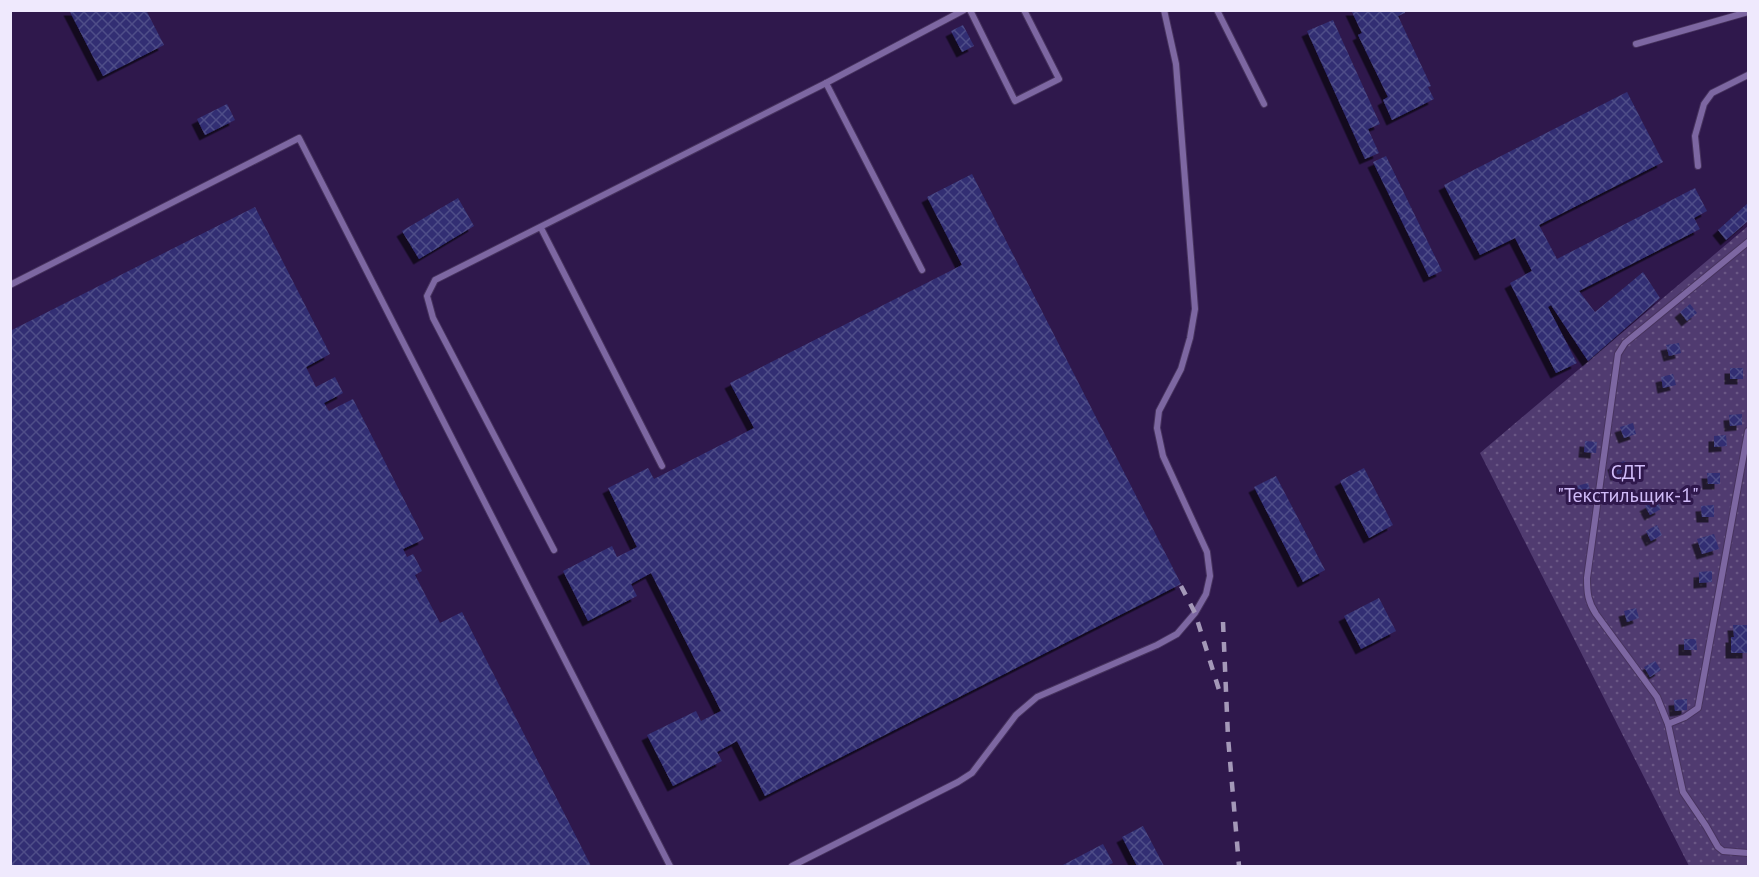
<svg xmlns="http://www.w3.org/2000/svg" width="1759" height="877" font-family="'PT Sans',sans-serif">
<defs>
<pattern id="grass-dots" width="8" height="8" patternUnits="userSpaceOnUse" patternTransform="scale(1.5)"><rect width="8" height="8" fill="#503b70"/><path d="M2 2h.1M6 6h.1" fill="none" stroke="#6a5785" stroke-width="1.8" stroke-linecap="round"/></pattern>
<pattern id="building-cross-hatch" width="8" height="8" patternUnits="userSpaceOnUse" patternTransform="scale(1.5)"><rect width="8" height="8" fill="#312f73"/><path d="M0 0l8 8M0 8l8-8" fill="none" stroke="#4f4d88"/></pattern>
<filter id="shadow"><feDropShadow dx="-5.5" dy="5.5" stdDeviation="0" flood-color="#0009"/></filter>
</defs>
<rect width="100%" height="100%" fill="#2f184c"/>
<polygon fill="url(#grass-dots)" points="1748,226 1748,866 1689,866 1480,453"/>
<g fill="url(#building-cross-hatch)" filter="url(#shadow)">
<polygon points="69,10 146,10 164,45 103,76"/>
<polygon points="1351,10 1405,10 1405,13 1398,16 1431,86 1428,87 1434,99 1392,120 1383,100 1388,97 1358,35 1362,33"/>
<polygon points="1333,20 1380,124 1368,129 1379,153 1365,159 1307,31"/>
<polygon points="963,25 974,46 962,52 951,31"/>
<polygon points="1627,92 1663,162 1539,225 1557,259 1695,188 1707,211 1694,218 1700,229 1579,291 1595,312 1643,272 1660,298 1588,361 1551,305 1548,307 1577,363 1556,373 1510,283 1532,271 1515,238 1480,255 1444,185"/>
<polygon points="227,104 235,120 205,135 197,119"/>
<polygon points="1386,156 1442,271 1429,277 1373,162"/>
<polygon points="972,174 1181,584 765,796 737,741 717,752 722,761 673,786 647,735 696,711 701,721 721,711 651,573 631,584 637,596 588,621 563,571 612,546 617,557 637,547 608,488 648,468 654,479 754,428 730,383 962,265 927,197"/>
<polygon points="458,198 474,226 419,259 402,231"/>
<polygon points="1748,203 1748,221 1726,240 1718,230"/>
<polygon points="255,207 330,354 306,367 316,387 335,377 343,393 324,403 329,411 353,399 424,539 403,549 407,557 413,554 422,571 415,575 440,623 462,612 591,866 10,866 10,331"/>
<polygon points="1690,304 1697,313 1687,321 1680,312"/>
<polygon points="1679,343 1681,353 1669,356 1666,345"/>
<rect x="1730" y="368" width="13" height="11"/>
<polygon points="1673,374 1676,385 1663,388 1661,377"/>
<polygon points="1742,414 1742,425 1730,426 1729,415"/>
<polygon points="1633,423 1636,434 1624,438 1620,427"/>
<polygon points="1726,435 1727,446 1714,447 1714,436"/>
<polygon points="1585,441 1597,442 1596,453 1584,452"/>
<polygon points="1625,461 1628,472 1616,475 1613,464"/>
<polygon points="1364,468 1393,525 1369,538 1340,481"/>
<polygon points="1707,473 1720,473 1720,484 1708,484"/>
<polygon points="1276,476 1325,570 1303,582 1254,487"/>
<polygon points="1588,483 1591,493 1579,497 1576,486"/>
<polygon points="1656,500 1661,509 1650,515 1645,506"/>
<polygon points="1714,505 1714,517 1702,517 1701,506"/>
<polygon points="1657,525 1662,535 1651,541 1646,531"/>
<polygon points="1714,534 1719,549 1702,554 1697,539"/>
<polygon points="1712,571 1712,582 1699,583 1699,572"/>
<polygon points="1379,598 1396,631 1361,649 1344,616"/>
<polygon points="1636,608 1639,618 1627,622 1624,611"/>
<polygon points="1733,625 1748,625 1748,653 1731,653 1731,637 1734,637"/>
<polygon points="1684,639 1696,639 1697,650 1684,650"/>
<polygon points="1655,661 1661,670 1650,677 1644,667"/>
<polygon points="1687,699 1687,710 1675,711 1674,700"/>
<polygon points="1143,826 1164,866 1137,866 1122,837"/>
<polygon points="1103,844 1113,863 1106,866 1061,866"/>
</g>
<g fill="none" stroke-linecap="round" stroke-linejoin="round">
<g stroke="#47335e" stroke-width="8">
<g id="service">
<polyline points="970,10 1015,101 1059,79 1024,10"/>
<polyline points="1217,10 1264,104"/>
<polyline points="1636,44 1748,12"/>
<polyline points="826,83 922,270"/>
<polyline points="1698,166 1695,136 1704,104 1712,93 1748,75"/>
<polyline points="541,228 662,466"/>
<path d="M1748 242 1625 343 1618 354 1587 578C1587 593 1588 602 1596 614L1657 697 1668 724 1683 792 1706 826 1718 847 1723 851 1748 853"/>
<polyline points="10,285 299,138 670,866"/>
<polyline points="554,550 433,318 427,296 435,280 826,83 964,10"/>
<polyline points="1668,724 1685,717 1698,708 1748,431"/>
<polyline points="792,866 958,782 972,773 1016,715 1037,697 1157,645 1177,634 1195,613 1206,594 1210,576 1207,552 1163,456 1157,428 1159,411 1181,369 1190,338 1195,309 1176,64 1164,10"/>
</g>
</g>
<use href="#service" stroke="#7d67a2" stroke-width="6"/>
<g stroke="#a498b8" stroke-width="4.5" stroke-dasharray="10 10" stroke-linecap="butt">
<polyline points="1181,586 1195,613 1220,693"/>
<polyline points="1223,622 1228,737 1239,866"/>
</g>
</g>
<g text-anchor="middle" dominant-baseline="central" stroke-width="6" stroke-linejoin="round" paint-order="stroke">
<g font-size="20" fill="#d1bcf9" stroke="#2f184c">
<text x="1628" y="472">СДТ<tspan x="1628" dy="23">"Текстильщик-1"</tspan></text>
</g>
</g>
<rect width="1759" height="877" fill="none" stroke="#efe9fd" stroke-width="24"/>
</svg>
